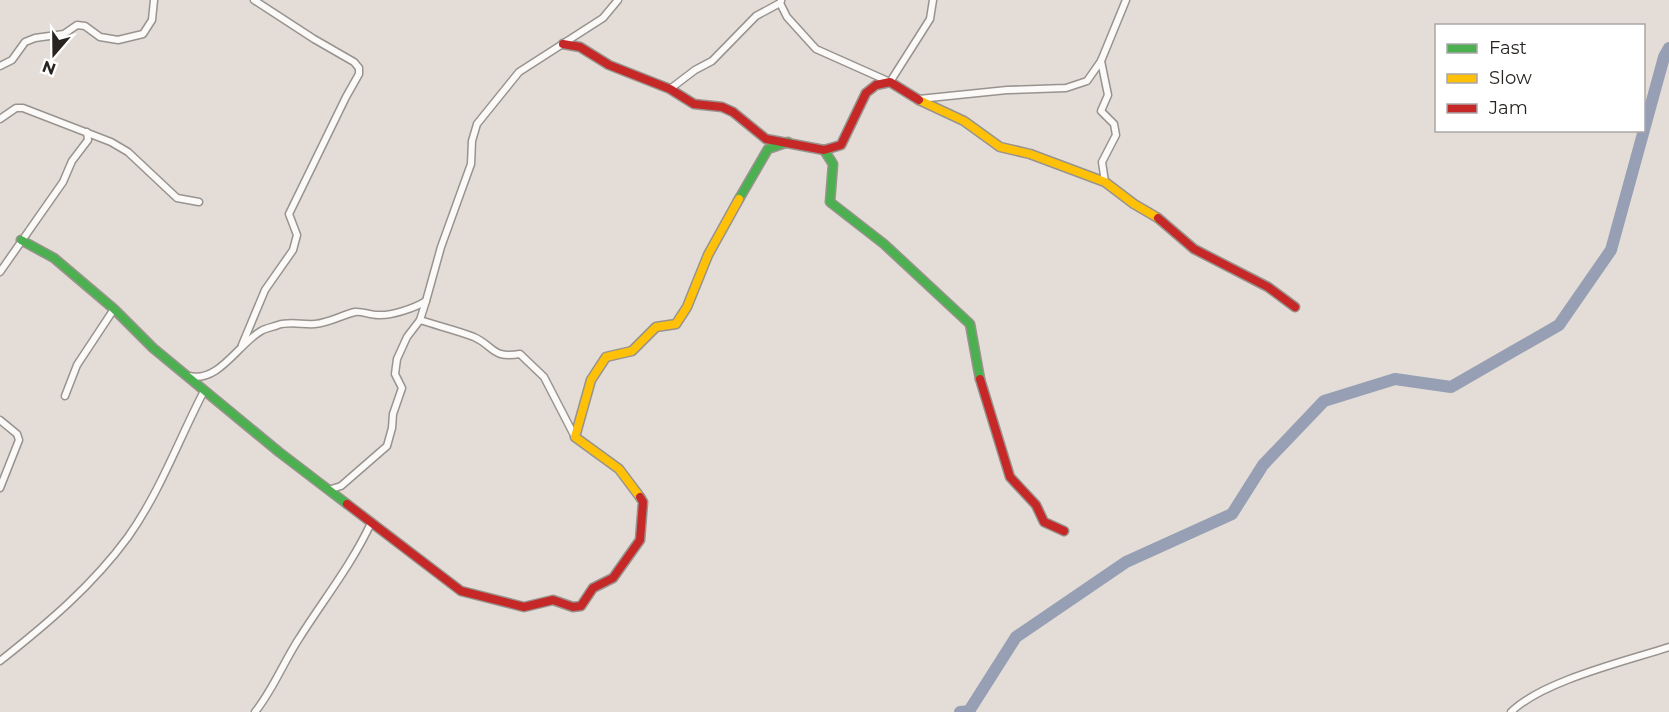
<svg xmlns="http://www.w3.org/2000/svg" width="1669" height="712" font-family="Montserrat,sans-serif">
<rect width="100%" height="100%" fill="#e4ddd7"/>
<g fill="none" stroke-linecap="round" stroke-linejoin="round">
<polyline stroke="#969fb3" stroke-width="12" points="960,712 969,711 1016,637 1126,562 1232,514 1263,465 1324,401 1395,379 1451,387 1559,325 1611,250 1664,57 1669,48"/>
<g stroke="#98938e" stroke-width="9">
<g id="street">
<polyline points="780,3 787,17 816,49 890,82 930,19 933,0"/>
<polyline points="1101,61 1108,95 1101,111 1114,124 1116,135 1102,162 1105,182"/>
<polyline points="0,66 12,60 25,42 35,38 64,34 77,25 85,26 100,37 118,40 143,34 152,20 154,0"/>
<polyline points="670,89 695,70 712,61 756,16 780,3 781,1"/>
<polyline points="919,99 1007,90 1066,88 1087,81 1101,61 1126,0"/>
<polyline points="0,119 16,108 23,108 111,142 128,152 177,198 199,202"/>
<polyline points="0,272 63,182 72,161 88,140 87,132"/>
<path d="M420 320C438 326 456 330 474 337 494 346 492 359 520 354L544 377 575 437"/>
<polyline points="242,345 265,290 293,250 297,235 289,214 346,97 359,74 359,68 354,62 314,39 254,0"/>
<path d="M189 376C219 383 238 344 261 331 266 328 273 327 278 325 290 321 303 325 315 324 329 323 342 315 355 312 362 311 370 315 378 315 391 316 415 308 426 301L441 247 471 164 472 141 477 124 519 72 603 18 618 0"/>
<polyline points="65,396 77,365 114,309"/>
<polyline points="0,420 17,434 19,440 0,488"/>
<polyline points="328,490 341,486 387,446 392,428 393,414 402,388 395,374 397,359 407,337 420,320 426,301"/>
<path d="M0 661C48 623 92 586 128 537 160 492 179 439 204 391"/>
<path d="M255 712C273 690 284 661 300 637 324 599 352 564 371 523"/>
<path d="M1511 712C1542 681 1626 661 1669 647"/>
</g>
</g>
<g stroke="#98938e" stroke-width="11">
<g id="fast">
<polyline points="824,150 833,164 830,202 884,244 970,324 980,379"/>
<polyline points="739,199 768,149 788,142"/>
<polyline points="21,240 54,258 114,309 153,348 279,452 347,504"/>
</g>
</g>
<g stroke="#98938e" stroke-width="11">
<g id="slow">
<polyline points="919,100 964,121 1000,147 1030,154 1105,182 1134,204 1158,218"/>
<polyline points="640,497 619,469 575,437 591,380 606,357 632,351 656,327 676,324 687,307 708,255 739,199"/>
</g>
</g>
<g stroke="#98938e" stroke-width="11">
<g id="jam">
<polyline points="563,44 580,47 609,65 670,89 694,104 722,107 733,112 766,139 824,150 841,145 866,93 876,85 890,82 919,100"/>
<polyline points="1158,218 1194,249 1268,287 1295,307"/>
<polyline points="980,379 1010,477 1036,505 1044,522 1064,531"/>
<polyline points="347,504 461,591 524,607 553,600 573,607 581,606 593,588 613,578 640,540 643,502 640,497"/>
</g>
</g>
<use href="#street" stroke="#fbfaf9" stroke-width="6"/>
<use href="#fast" stroke="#4caf50" stroke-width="8"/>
<use href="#slow" stroke="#ffc107" stroke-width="8"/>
<use href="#jam" stroke="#c62828" stroke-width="8"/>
</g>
<rect x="1435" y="24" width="210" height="108" fill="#ffffff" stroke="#a9a7a6" stroke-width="1.5"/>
<rect x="1447" y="44" width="30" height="9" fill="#4caf50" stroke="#a9a7a6" stroke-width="1.5"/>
<text x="1489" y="54" font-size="18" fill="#292420">Fast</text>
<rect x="1447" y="74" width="30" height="9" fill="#ffc107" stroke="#a9a7a6" stroke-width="1.5"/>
<text x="1489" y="84" font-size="18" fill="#292420">Slow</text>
<rect x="1447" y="104" width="30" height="9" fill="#c62828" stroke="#a9a7a6" stroke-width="1.5"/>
<text x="1489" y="114" font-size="18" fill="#292420">Jam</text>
<g transform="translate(54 54) rotate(200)" stroke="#ffffff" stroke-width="4.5" paint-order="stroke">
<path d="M0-4.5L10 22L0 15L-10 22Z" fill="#292420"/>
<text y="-9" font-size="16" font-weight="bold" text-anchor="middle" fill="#292420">N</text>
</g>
</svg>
